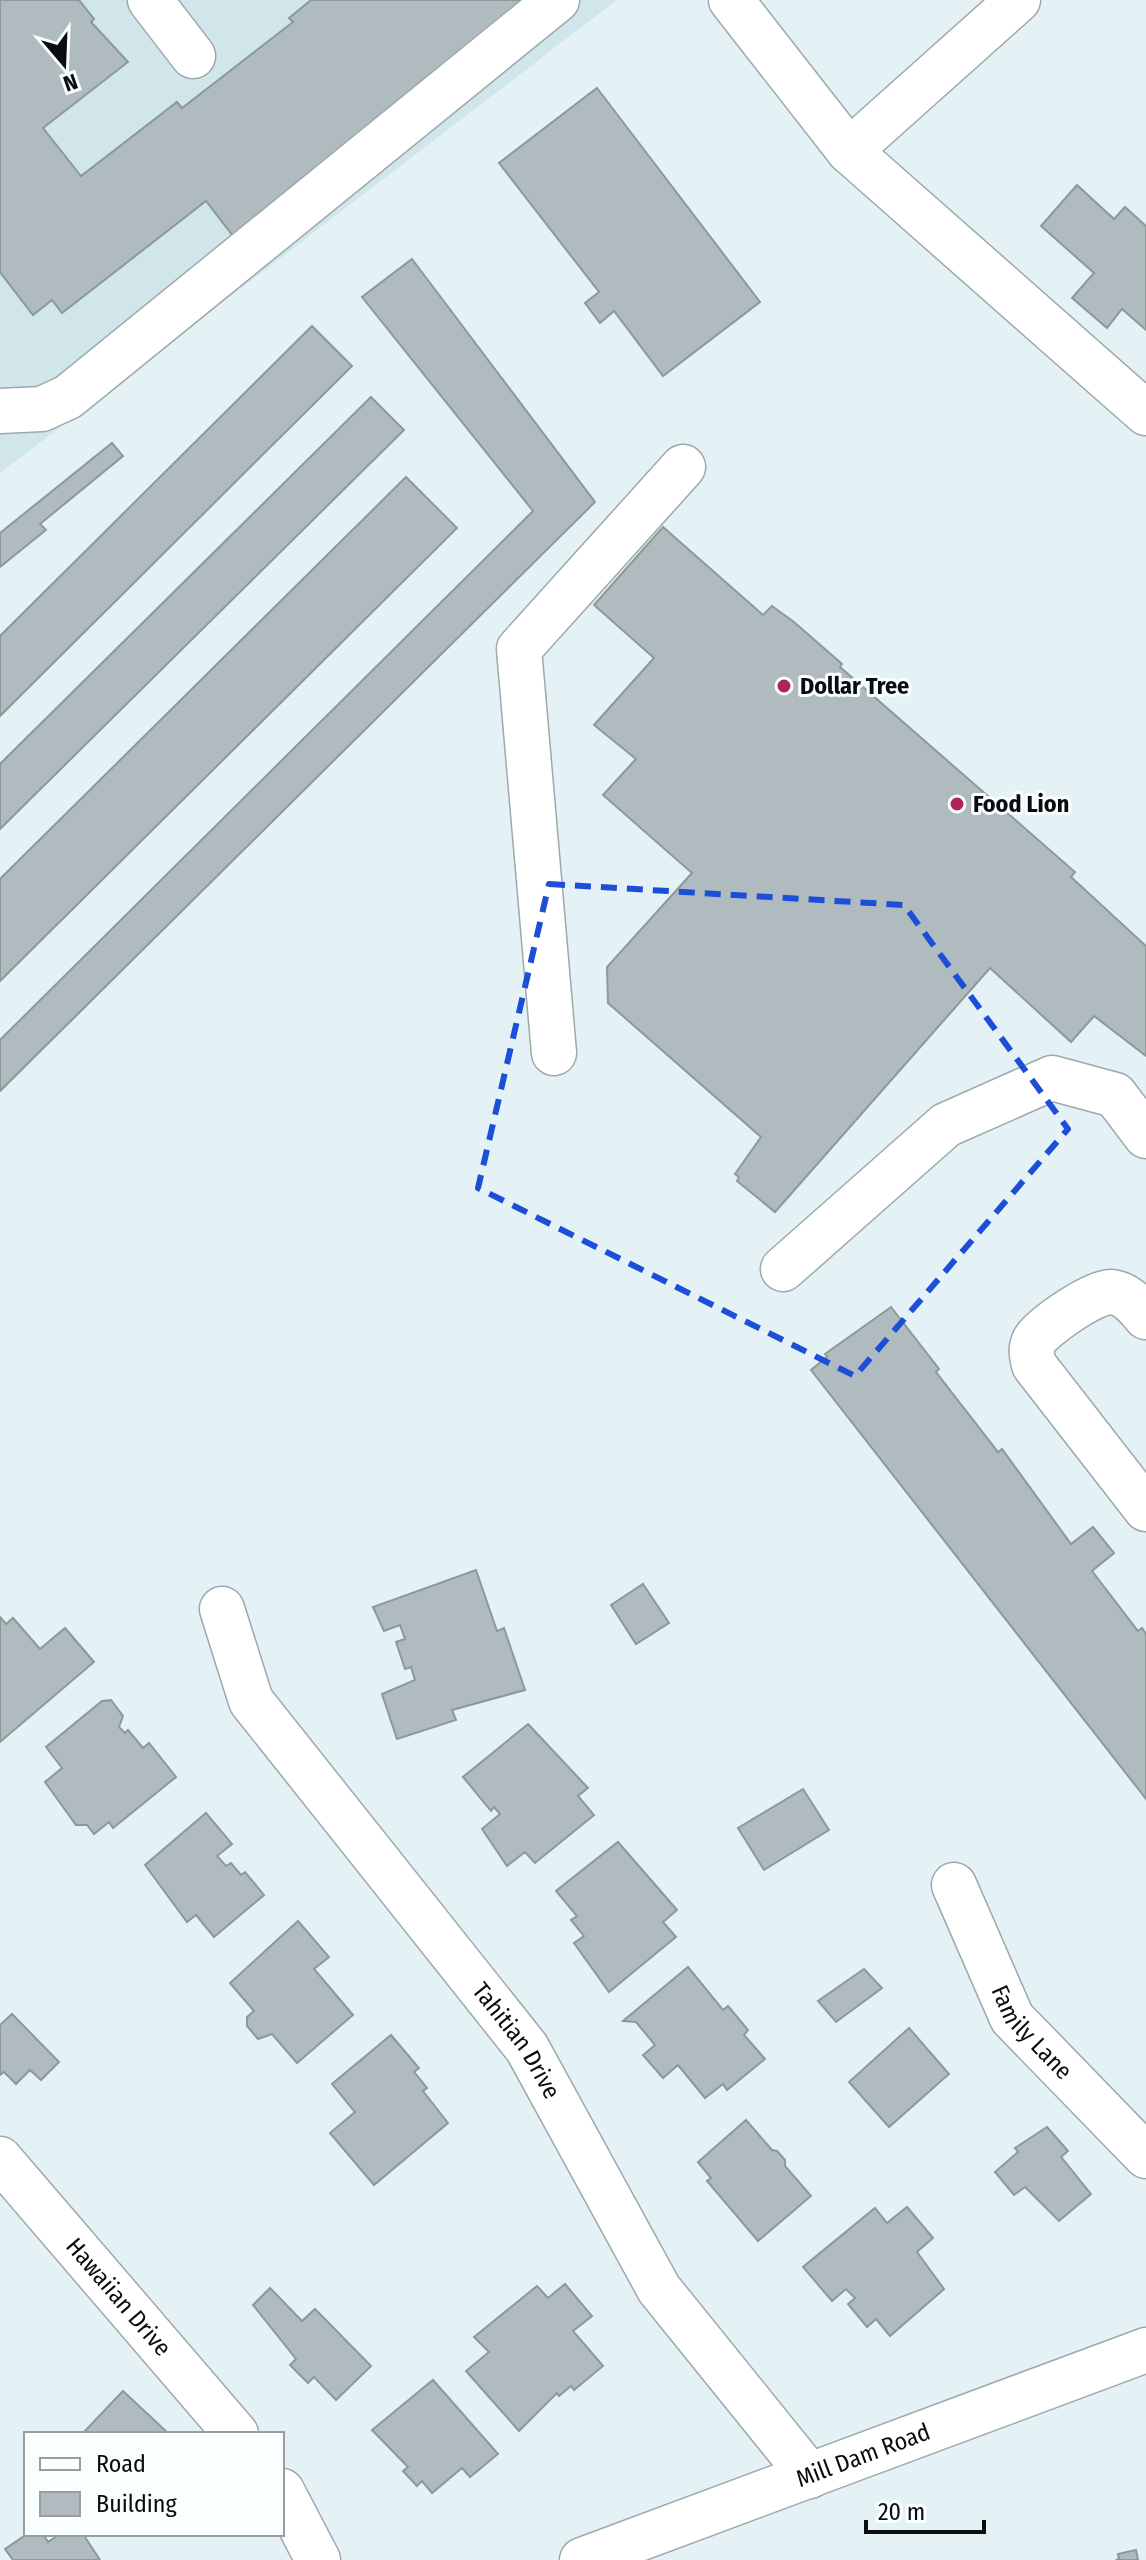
<svg xmlns="http://www.w3.org/2000/svg" width="1146" height="2560" font-family="'Fira Sans Condensed',sans-serif">
<rect width="100%" height="100%" fill="#e5f2f5"/>
<polygon fill="#d0e6ea" points="0,0 617,0 0,473"/>
<g fill="#afbbbe" stroke="#8c999b" stroke-width="2">
<polygon points="0,0 79,0 94,19 91,22 128,62 43,128 81,176 177,102 182,108 293,22 289,18 311,0 537,0 233,236 206,201 62,313 52,300 33,315 0,272"/>
<polygon points="597,88 760,302 663,376 614,311 600,323 585,303 599,292 499,163"/>
<polygon points="1077,185 1114,219 1125,207 1146,226 1146,330 1122,309 1107,328 1072,298 1094,273 1041,226"/>
<polygon points="412,259 595,502 0,1091 0,1040 533,511 362,297"/>
<polygon points="312,326 352,366 0,716 0,636"/>
<polygon points="371,397 404,430 0,829 0,764"/>
<polygon points="112,443 123,456 40,524 46,530 0,567 0,533"/>
<polygon points="406,477 457,528 0,981 0,879"/>
<polygon points="663,527 763,615 772,606 794,622 842,664 840,667 1075,872 1071,877 1146,946 1146,1056 1094,1016 1071,1042 990,968 775,1212 737,1181 739,1177 735,1174 761,1137 608,1003 607,967 692,873 603,795 636,759 594,725 654,658 594,605"/>
<polygon points="891,1307 939,1369 936,1372 998,1452 1002,1449 1071,1544 1093,1527 1114,1553 1092,1571 1138,1631 1142,1628 1146,1634 1146,1799 811,1370 827,1357 825,1354"/>
<polygon points="476,1570 497,1631 504,1628 525,1690 452,1710 456,1720 397,1739 382,1694 415,1680 411,1667 405,1669 396,1642 405,1639 400,1625 384,1631 373,1607"/>
<polygon points="643,1584 669,1623 636,1644 611,1605"/>
<polygon points="0,1617 6,1624 13,1618 40,1649 65,1628 94,1662 0,1742"/>
<polygon points="111,1700 123,1716 119,1727 125,1733 128,1730 143,1748 149,1743 176,1777 113,1828 109,1822 94,1834 87,1825 76,1825 45,1782 62,1768 46,1747 102,1701"/>
<polygon points="528,1724 588,1788 578,1796 594,1815 535,1863 525,1852 507,1866 482,1829 500,1814 494,1807 491,1811 463,1777"/>
<polygon points="803,1789 829,1830 764,1870 738,1828"/>
<polygon points="206,1813 232,1844 217,1856 226,1866 231,1863 241,1875 245,1872 264,1895 214,1937 196,1915 187,1922 145,1865"/>
<polygon points="618,1842 677,1910 663,1922 676,1937 609,1992 574,1943 584,1936 571,1920 577,1916 556,1891"/>
<polygon points="298,1921 329,1957 314,1969 353,2015 297,2063 272,2034 258,2039 247,2026 247,2017 254,2011 230,1983"/>
<polygon points="688,1967 723,2010 728,2006 748,2030 744,2035 765,2059 727,2090 723,2084 705,2098 678,2065 663,2078 643,2055 655,2045 636,2022 623,2021"/>
<polygon points="864,1969 882,1988 836,2022 818,2001"/>
<polygon points="12,2014 59,2062 41,2080 30,2070 16,2084 4,2072 0,2075 0,2025"/>
<polygon points="909,2028 949,2074 889,2127 849,2082"/>
<polygon points="391,2035 419,2068 414,2072 427,2088 423,2091 448,2123 374,2185 330,2133 355,2112 332,2084"/>
<polygon points="746,2120 772,2150 777,2151 785,2160 785,2166 811,2196 758,2241 707,2181 711,2178 698,2162"/>
<polygon points="1047,2127 1068,2151 1061,2157 1091,2194 1059,2221 1025,2187 1014,2195 995,2172 1018,2152 1015,2148"/>
<polygon points="907,2207 933,2238 917,2252 944,2289 890,2336 876,2319 867,2327 848,2304 855,2298 846,2289 832,2301 803,2267 875,2208 887,2223"/>
<polygon points="565,2284 592,2316 573,2331 603,2366 574,2390 571,2386 559,2396 557,2393 519,2431 466,2371 489,2352 474,2337 537,2286 548,2298"/>
<polygon points="270,2288 302,2321 315,2309 371,2366 336,2400 314,2377 308,2383 290,2365 296,2359 253,2305"/>
<polygon points="433,2380 498,2454 470,2477 462,2468 432,2493 422,2481 417,2486 403,2471 408,2467 372,2430"/>
<polygon points="123,2391 169,2434 82,2434"/>
<polygon points="27,2534 43,2534 48,2542 60,2534 83,2534 100,2560 13,2560 5,2549"/>
<polygon points="1136,2550 1138,2560 1116,2560 1119,2559 1118,2554"/>
</g>
<g fill="none" stroke-linecap="round" stroke-linejoin="round">
<g stroke="#9da9ac" stroke-width="47">
<g id="minor">
<polyline points="150,0 193,56"/>
<polyline points="731,0 849,151 1146,413"/>
<polyline points="849,151 1018,0"/>
<polyline points="0,411 42,409 68,397 557,0"/>
<polyline points="554,1053 519,649 683,467"/>
<polyline points="783,1269 946,1125 1052,1078 1115,1095 1146,1136"/>
<path d="M1146 1317C1137 1306 1127 1294 1112 1292 1096 1290 1042 1327 1034 1341 1030 1349 1032 1356 1034 1365L1146 1509"/>
<path id="s1" d="M222 1609 251 1701 527 2048 659 2289 810 2476"/>
<path id="s2" d="M954 1885 1012 2018 1146 2156"/>
<path id="s3" d="M0 2159 236 2434"/>
<polyline points="282,2491 318,2560"/>
<path id="s4" d="M582 2560 1146 2350"/>
</g>
</g>
<use href="#minor" stroke="#fff" stroke-width="44"/>
</g>
<path fill="none" stroke="#1d4ed8" stroke-width="6" stroke-dasharray="16 10" stroke-linejoin="round" d="M549 884 904 905 1068 1129 855 1376 478 1188Z"/>
<g fill="#b0235d" stroke="#f9feff" stroke-width="3">
<circle cx="784" cy="686" r="8"/>
<circle cx="957" cy="804" r="8"/>
</g>
<g text-anchor="middle" dominant-baseline="central" stroke-width="6" stroke-linejoin="round" paint-order="stroke">
<g font-size="24" font-weight="bold" fill="#080c0d" stroke="#f9feff" text-anchor="start">
<text x="800" y="686">Dollar Tree</text>
<text x="973" y="804">Food Lion</text>
</g>
<g font-size="24" fill="#080c0d" stroke="#f9feff">
<text stroke="none"><textPath href="#s2" startOffset="168">Family Lane</textPath></text>
<text stroke="none"><textPath href="#s1" startOffset="528">Tahitian Drive</textPath></text>
<text stroke="none"><textPath href="#s3" startOffset="182">Hawaiian Drive</textPath></text>
<text stroke="none"><textPath href="#s4" startOffset="300">Mill Dam Road</textPath></text>
</g>
</g>
<rect x="24" y="2432" width="260" height="104" fill="#f9feff" stroke="#999d9e" stroke-width="2"/>
<rect x="40" y="2458" width="40" height="12" fill="#ffffff" stroke="#999d9e" stroke-width="2"/>
<text x="96" y="2472" font-size="24" fill="#080c0d">Road</text>
<rect x="40" y="2492" width="40" height="24" fill="#afbbbe" stroke="#999d9e" stroke-width="2"/>
<text x="96" y="2512" font-size="24" fill="#080c0d">Building</text>
<g transform="translate(64 64) rotate(161)" stroke="#f9feff" stroke-width="6" paint-order="stroke">
<path d="M0-6L14 30L0 20L-14 30Z" fill="#080c0d"/>
<text y="-12" font-size="22" font-weight="bold" text-anchor="middle" fill="#080c0d">N</text>
</g>
<path d="M866 2520v12h118v-12" fill="none" stroke="#080c0d" stroke-width="4"/>
<text x="878" y="2520" font-size="24" fill="#080c0d" stroke="#f9feff" stroke-width="6" paint-order="stroke">20 m</text>
</svg>
